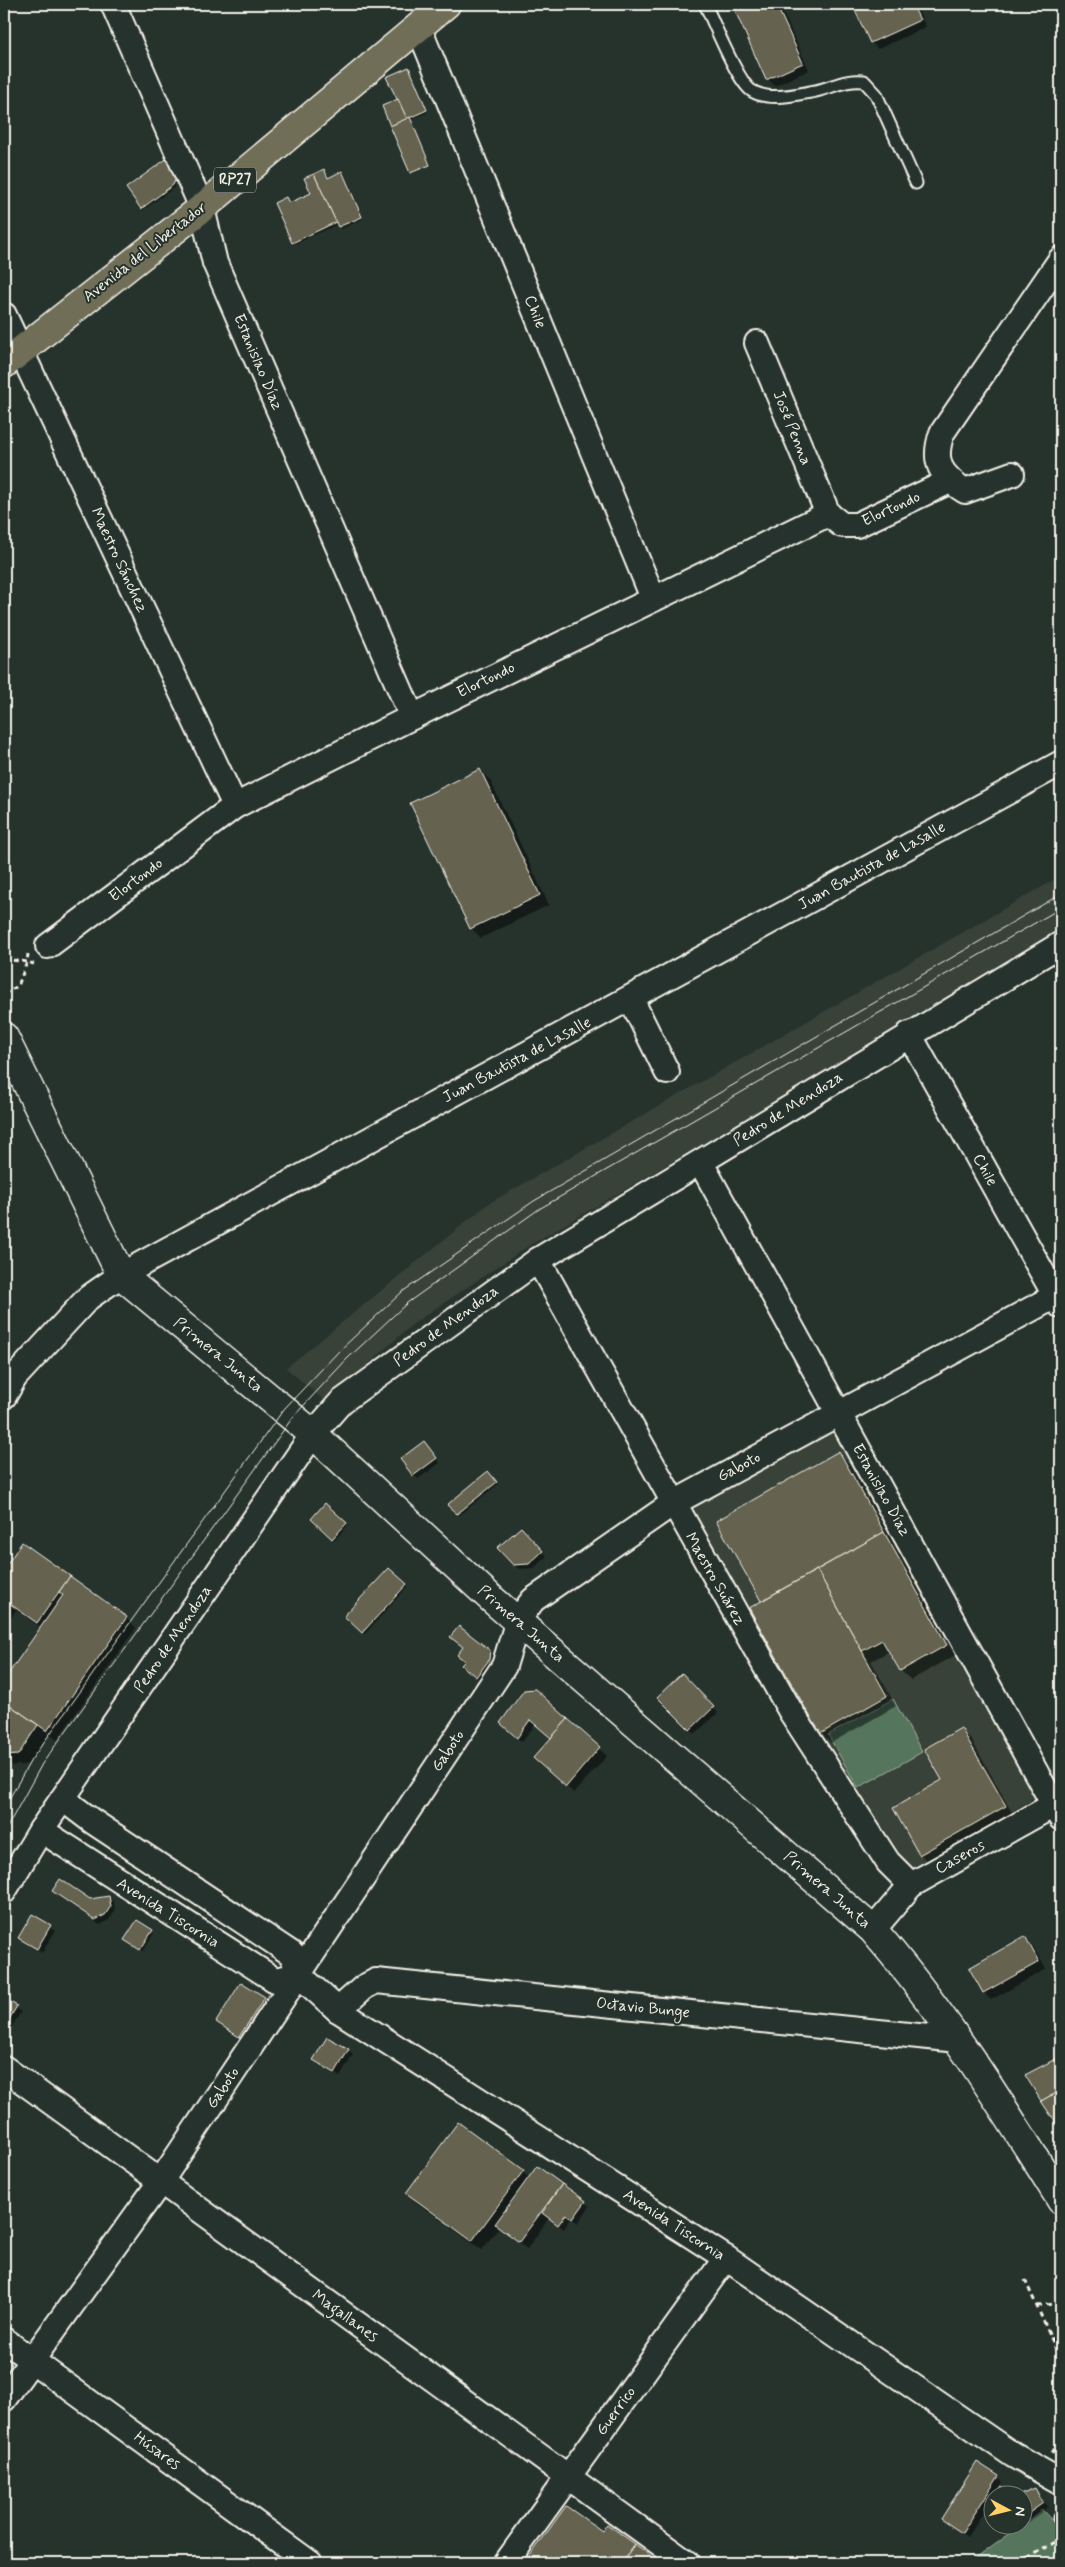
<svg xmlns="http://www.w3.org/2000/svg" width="1065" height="2567" font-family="Mynerve,sans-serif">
<rect width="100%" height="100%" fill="#26332d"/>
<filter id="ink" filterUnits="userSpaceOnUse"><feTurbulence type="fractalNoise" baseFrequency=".02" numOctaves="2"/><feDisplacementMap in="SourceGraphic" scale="10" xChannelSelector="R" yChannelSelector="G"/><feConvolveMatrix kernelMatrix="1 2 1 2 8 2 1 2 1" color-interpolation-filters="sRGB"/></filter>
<g filter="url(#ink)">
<g fill="#394237">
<polygon points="1061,876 1061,934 530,1245 414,1323 326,1402 286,1368 488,1204"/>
<polygon points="836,1426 1040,1795 910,1869 803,1721 681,1508"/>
</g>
<g fill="#54745d" stroke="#a4b2a2">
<polygon points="893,1699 922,1752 858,1788 828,1735"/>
<polygon points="1042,2510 1061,2530 1061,2563 970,2563"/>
</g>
<g fill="#0007">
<polygon points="733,4 779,4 809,70 775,86 768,79"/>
<polygon points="853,4 915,4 926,27 878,49 871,42"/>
<polygon points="409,68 428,112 411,120 430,163 411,172 399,100"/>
<polygon points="169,159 178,179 175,187 143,210 142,208"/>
<polygon points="324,170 329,179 342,173 344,175 363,219 341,229 338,224 295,244 286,199 290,204 312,193"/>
<polygon points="480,770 490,780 549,905 481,938 471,928"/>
<polygon points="429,1448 440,1463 418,1479 414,1475"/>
<polygon points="839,1453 849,1463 956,1655 911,1680 901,1671 890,1651 871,1661 896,1706 831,1743 821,1733 763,1602 718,1521"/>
<polygon points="488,1472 498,1484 460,1515 449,1505"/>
<polygon points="325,1505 348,1525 335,1540 312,1519"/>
<polygon points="526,1533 547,1556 534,1568 519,1569 513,1564"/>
<polygon points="22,1544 126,1618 136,1628 57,1740 49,1734 28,1764 13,1766 8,1762 4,1768 4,1682 42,1628 16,1610 4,1628 4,1570"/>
<polygon points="389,1569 408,1586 365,1634 346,1616"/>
<polygon points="465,1648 489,1651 494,1656 494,1665 481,1681 463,1665 466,1661"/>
<polygon points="682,1675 718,1713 695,1734 659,1697"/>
<polygon points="534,1691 607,1756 574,1793 542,1766 552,1739 536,1724 522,1742 506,1728"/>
<polygon points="961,1730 971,1739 1014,1816 930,1864 920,1854 894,1809 944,1780"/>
<polygon points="53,1891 90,1900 109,1897 114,1902 115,1911 109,1920 100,1925"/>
<polygon points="32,1916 55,1931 42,1953 19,1937"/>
<polygon points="152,1931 154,1933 143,1951 128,1942"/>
<polygon points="1025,1938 1032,1945 1046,1969 991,2000 984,1993"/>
<polygon points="264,1998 269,2003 244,2041 217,2022"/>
<polygon points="4,2000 21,2012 7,2034 4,2032"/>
<polygon points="348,2050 353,2055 340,2077 315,2060"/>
<polygon points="1061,2058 1061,2127 1027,2076"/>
<polygon points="458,2123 530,2178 561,2185 585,2202 590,2206 578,2223 571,2218 564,2229 549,2218 527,2249 499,2227 482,2250 417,2203 408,2193"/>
<polygon points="998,2477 1003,2482 967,2537 942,2519"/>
<polygon points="1035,2489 1047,2508 1014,2532 1008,2524 1022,2524 1022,2495"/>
<polygon points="566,2507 602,2533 607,2526 659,2563 527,2563"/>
</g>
<g fill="#65644f" stroke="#f4f1e8">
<polygon points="732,4 776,4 803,63 766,80"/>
<polygon points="852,4 912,4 920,20 870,43"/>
<polygon points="409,67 427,110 407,119 386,77"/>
<polygon points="398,99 407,119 390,126 382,106"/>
<polygon points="410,117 430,165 410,173 390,126"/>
<polygon points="169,157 177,176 173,185 141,209 126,188"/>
<polygon points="324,169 328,178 342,171 362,217 338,227 314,174"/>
<polygon points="314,174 336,222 292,243 274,203 286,197 289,203 311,193 304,178"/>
<polygon points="480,769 540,895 470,929 410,803"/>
<polygon points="424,1441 437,1458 413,1476 400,1459"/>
<polygon points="839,1451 884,1532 761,1601 716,1521"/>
<polygon points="488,1471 497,1482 457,1514 447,1505"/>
<polygon points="325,1503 347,1523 332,1539 311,1519"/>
<polygon points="521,1527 543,1551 529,1564 513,1565 497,1548"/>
<polygon points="884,1532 947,1645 900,1671 882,1640 862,1651 817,1570"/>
<polygon points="22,1542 70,1576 37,1623 6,1601 4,1605 4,1569"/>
<polygon points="389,1568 407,1584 362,1633 344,1616"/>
<polygon points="817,1570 887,1696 820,1734 749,1608"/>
<polygon points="70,1576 127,1617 47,1731 4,1701 4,1680 63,1595 59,1592"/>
<polygon points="459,1626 490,1650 489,1660 476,1677 461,1665 465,1661 457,1655 463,1647 450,1637"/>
<polygon points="682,1673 714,1707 690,1730 657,1697"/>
<polygon points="535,1689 568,1719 551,1738 530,1720 517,1738 500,1723 524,1690"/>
<polygon points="4,1701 38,1725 18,1755 4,1756"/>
<polygon points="568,1719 600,1747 566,1787 533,1758"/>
<polygon points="961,1728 1006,1806 919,1855 893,1808 942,1780 924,1749"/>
<polygon points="60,1879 90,1899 109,1896 111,1906 105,1915 95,1920 52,1891"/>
<polygon points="32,1914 51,1925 37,1949 18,1938"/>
<polygon points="137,1920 153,1930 140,1950 124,1940"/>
<polygon points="1025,1936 1039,1962 983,1993 969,1968"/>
<polygon points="241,1982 265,1997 239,2037 216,2022"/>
<polygon points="4,1998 17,2006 4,2028"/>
<polygon points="327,2037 349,2049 335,2073 313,2060"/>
<polygon points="1061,2056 1061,2090 1041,2101 1025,2075"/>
<polygon points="1061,2090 1061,2124 1058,2126 1041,2101"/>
<polygon points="458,2122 524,2170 472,2241 406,2193"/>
<polygon points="537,2166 562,2184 519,2242 495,2224"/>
<polygon points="562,2184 586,2201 573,2219 566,2214 558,2225 542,2213"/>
<polygon points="977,2462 999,2476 962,2533 941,2519"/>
<polygon points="1002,2486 1014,2494 996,2494"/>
<polygon points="1035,2488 1043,2503 1022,2518 1022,2494 1020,2494"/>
<polygon points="566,2506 602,2531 607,2524 635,2544 621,2563 525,2563"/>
<polygon points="635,2544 658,2561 656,2563 621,2563"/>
</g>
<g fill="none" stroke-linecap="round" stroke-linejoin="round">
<g stroke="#f4f1e8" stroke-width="15">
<g id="service">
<path d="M705 4C713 21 738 83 752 91 770 102 797 94 816 91 833 87 846 79 864 81L876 94 916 183"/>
<polyline points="1059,2518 1061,2515"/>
</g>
</g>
<g stroke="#f4f1e8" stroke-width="28">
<g id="minor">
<polyline points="113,4 202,208 215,263 412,717"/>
<polyline points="418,26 653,598"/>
<polyline points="4,315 235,806"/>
<polyline points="757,343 828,514"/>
<path d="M1012 474 965 491C940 475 932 462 942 433L1061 259"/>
<polyline points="48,946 235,806 412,717 828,514 842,525 857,525 950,481"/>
<polyline points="631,999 667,1072"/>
<polyline points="909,1034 1061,1306"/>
<polyline points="701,1163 1061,1818"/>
<polyline points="538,1260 791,1712 888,1862 911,1885"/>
<polyline points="4,1396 15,1377 88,1298 121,1275 1061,763"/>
<polyline points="63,1799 92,1821 292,1954 299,1975 338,2010 726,2258 1013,2455 1061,2482"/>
<polyline points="41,1830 275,1980 299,1975"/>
<polyline points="4,1891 41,1830 313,1434 341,1402 538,1260 1061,944"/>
<polyline points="873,1930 911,1885 1061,1801"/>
<polyline points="338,2010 364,1987 376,1981 958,2040"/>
<polyline points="4,2068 687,2563"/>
<polyline points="4,2340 310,2563"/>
<polyline points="4,2399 161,2181 504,1666 518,1620 533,1600 672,1504 1061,1293"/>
<polyline points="506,2563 726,2258"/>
</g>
</g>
<g stroke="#f4f1e8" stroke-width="31">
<path id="tertiary" d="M4 1037 121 1275 313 1434 494 1601 873 1930C945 2013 1003 2107 1061 2200"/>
</g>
<g stroke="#f4f1e8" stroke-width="31">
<polyline id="primary" points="4,364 202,208 446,4"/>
</g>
<g stroke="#f4f1e8" stroke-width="3" stroke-dasharray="5 4" stroke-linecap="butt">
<polyline points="4,959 27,962 28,954"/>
<polyline points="4,994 18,986 27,962 34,964"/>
<polyline points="4,1616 9,1609"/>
<polyline points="1025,2280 1061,2360"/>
<polyline points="1037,2306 1061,2303"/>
<polyline points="1052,2339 1061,2335"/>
<polyline points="1052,2453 1061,2438"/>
<polyline points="1019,2563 1061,2538"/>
<polyline points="1057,2563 1061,2562"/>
</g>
<use href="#service" stroke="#26332d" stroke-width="11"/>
<use href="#minor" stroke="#26332d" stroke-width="24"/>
<use href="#tertiary" stroke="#26332d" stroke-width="28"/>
<use href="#primary" stroke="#716e59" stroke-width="28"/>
<g stroke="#f4f1e8" stroke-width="1">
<polyline points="4,1808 31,1760 284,1409 339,1351 402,1292 534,1201 1061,894"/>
<polyline points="4,1833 42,1764 293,1417 347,1359 407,1303 539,1209 1061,908"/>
</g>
</g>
</g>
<g text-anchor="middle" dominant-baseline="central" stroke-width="4" stroke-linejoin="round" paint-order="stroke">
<rect fill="#26332d" stroke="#b6b8b0" stroke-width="1" x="214" y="167.5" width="42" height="25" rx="4"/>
<g font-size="15" font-weight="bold" fill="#f4f1e8">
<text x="235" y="180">RP27</text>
</g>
<g font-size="16" fill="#f4f1e8" stroke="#26332d">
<text transform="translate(145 252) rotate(-38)">Avenida del Libertador</text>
<text transform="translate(535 312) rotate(68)">Chile</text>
<text transform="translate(258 362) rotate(67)">Estanislao Díaz</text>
<text transform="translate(792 428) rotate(68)">José Penna</text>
<text transform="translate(891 509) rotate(-25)">Elortondo</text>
<text transform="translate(119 560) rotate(65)">Maestro Sánchez</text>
<text transform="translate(486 680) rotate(-26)">Elortondo</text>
<text transform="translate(872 866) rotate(-29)">Juan Bautista de Lasalle</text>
<text transform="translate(136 880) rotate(-37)">Elortondo</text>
<text transform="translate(517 1060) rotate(-28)">Juan Bautista de Lasalle</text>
<text transform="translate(788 1109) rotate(-32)">Pedro de Mendoza</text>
<text transform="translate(985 1170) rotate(61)">Chile</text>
<text transform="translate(446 1326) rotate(-36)">Pedro de Mendoza</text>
<text transform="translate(218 1355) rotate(39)">Primera Junta</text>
<text transform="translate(739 1467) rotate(-28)">Gaboto</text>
<text transform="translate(881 1490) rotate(61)">Estanislao Díaz</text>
<text transform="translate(715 1579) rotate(60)">Maestro Suárez</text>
<text transform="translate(521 1624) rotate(41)">Primera Junta</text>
<text transform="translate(173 1639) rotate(-56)">Pedro de Mendoza</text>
<text transform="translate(448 1751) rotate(-56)">Gaboto</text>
<text transform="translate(960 1857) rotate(-29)">Caseros</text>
<text transform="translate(827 1890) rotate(41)">Primera Junta</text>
<text transform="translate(168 1913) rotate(32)">Avenida Tiscornia</text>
<text transform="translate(643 2008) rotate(6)">Octavio Bunge</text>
<text transform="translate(223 2088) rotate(-56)">Gaboto</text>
<text transform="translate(674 2225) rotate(33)">Avenida Tiscornia</text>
<text transform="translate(345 2316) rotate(36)">Magallanes</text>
<text transform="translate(616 2411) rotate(-54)">Guerrico</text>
<text transform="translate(157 2451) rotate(36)">Húsares</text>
</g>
</g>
<rect width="1065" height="2567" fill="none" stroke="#26332d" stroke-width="20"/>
<rect x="10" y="10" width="1045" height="2547" fill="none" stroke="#f4f1e8" stroke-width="2" filter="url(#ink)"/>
<g transform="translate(1008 2510) rotate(97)"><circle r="24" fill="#26332d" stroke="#787f78"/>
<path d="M0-4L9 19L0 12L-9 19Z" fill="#ffd166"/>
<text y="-8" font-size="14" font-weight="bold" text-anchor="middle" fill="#f4f1e8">N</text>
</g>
</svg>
